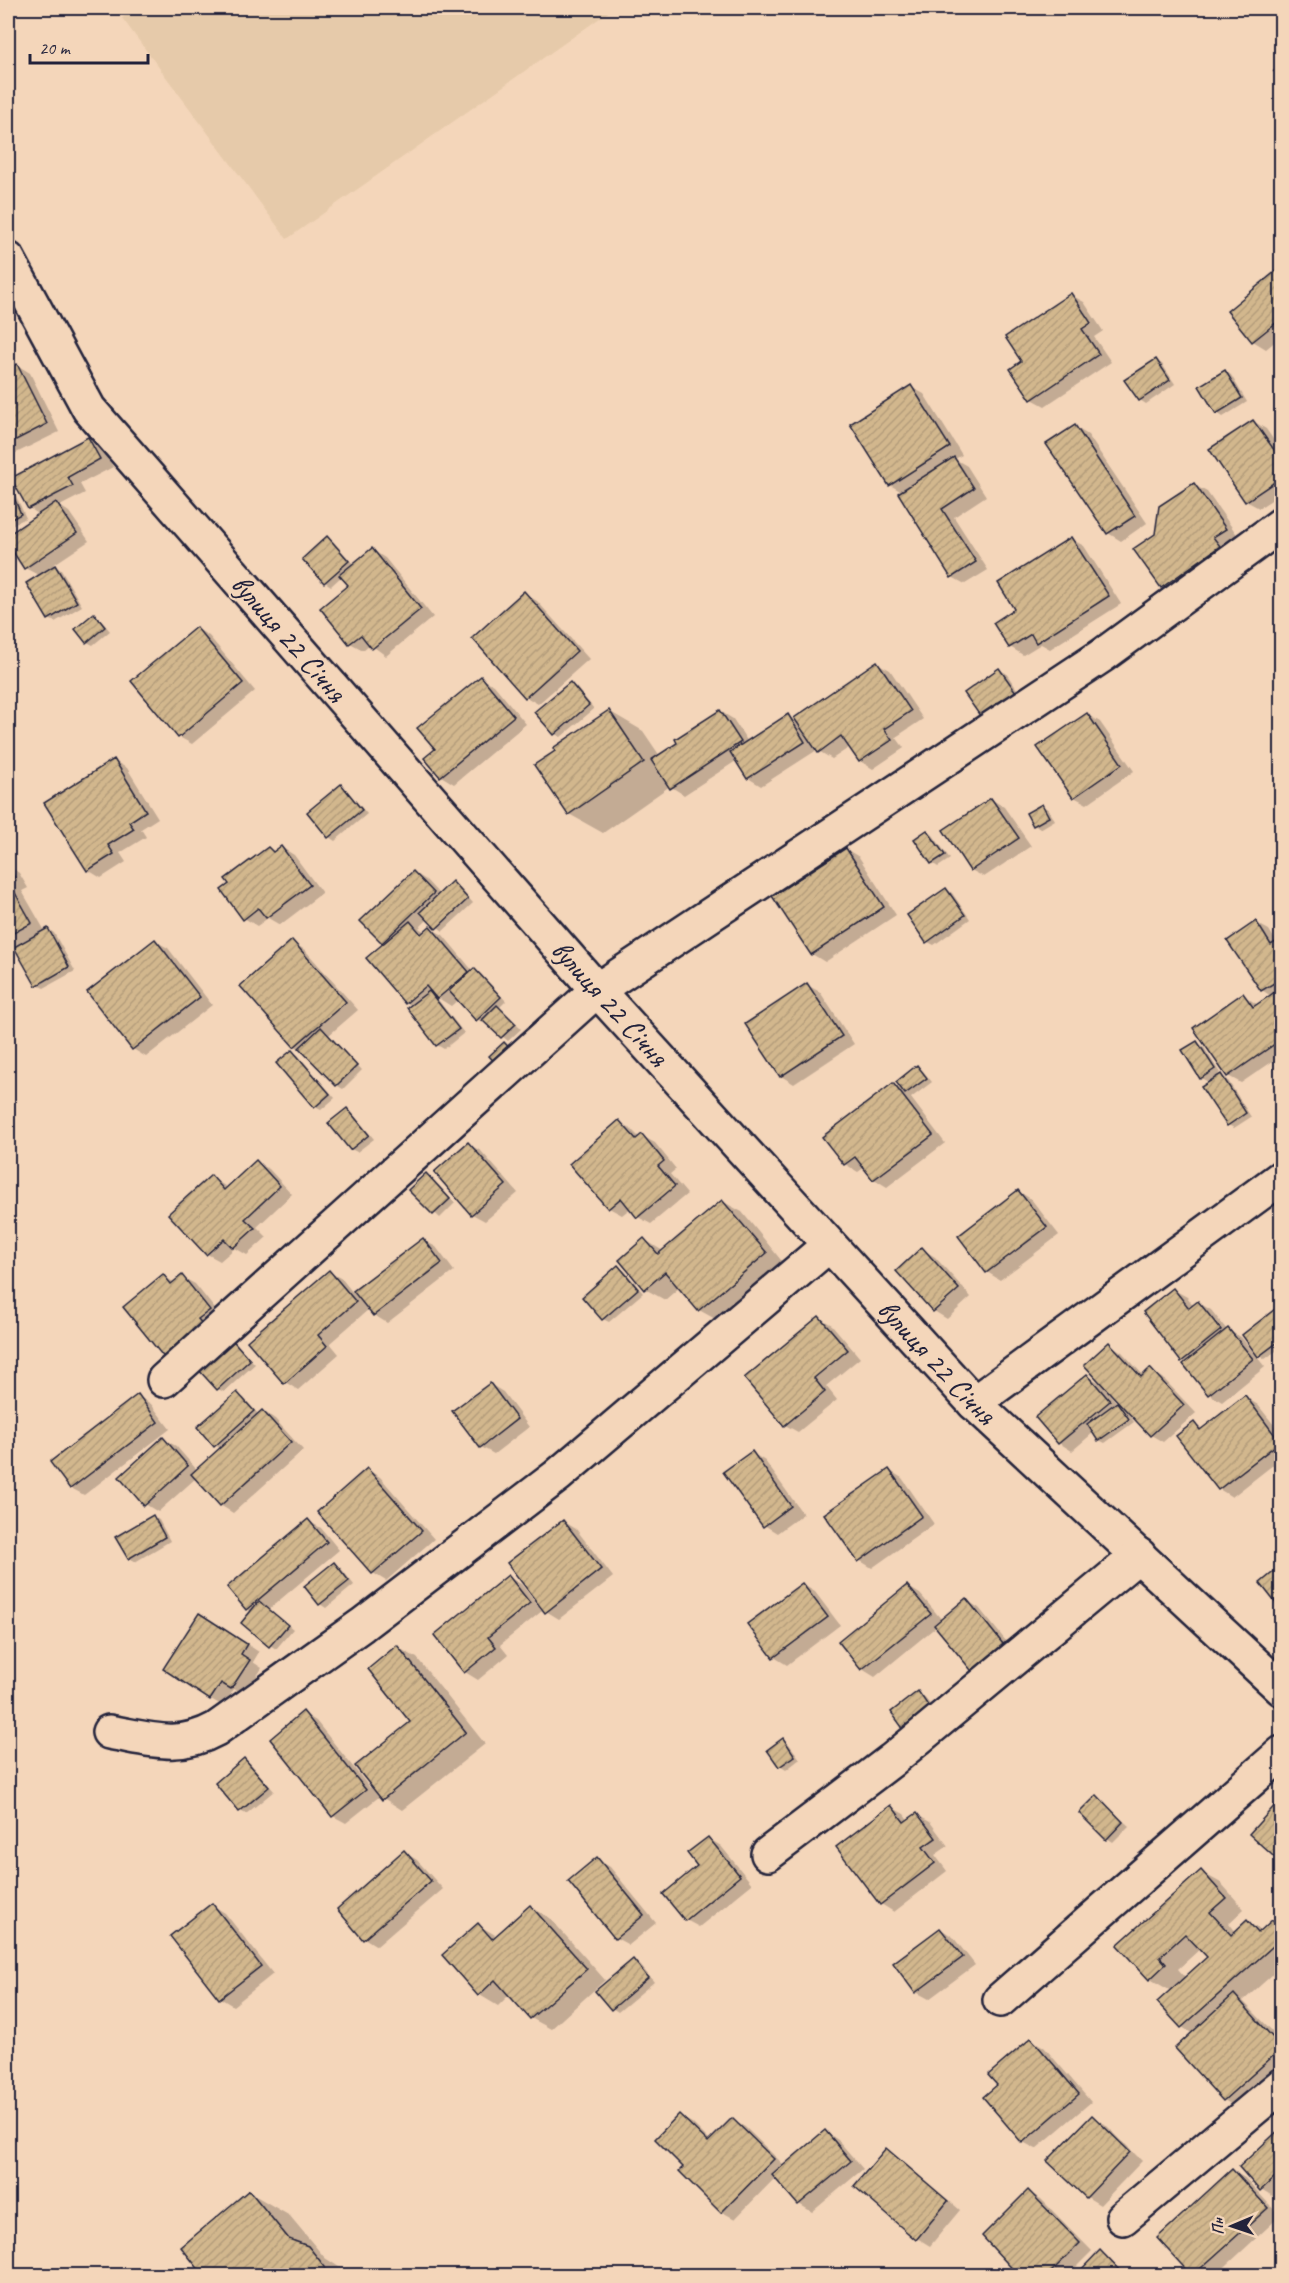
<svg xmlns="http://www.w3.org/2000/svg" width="1289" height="2283" font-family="Caveat,sans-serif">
<defs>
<pattern id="building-hatch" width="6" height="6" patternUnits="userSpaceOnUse" patternTransform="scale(1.5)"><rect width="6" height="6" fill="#d2b78d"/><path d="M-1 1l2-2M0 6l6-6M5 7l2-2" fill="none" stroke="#b49d7b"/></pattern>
</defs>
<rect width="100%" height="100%" fill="#f4d6ba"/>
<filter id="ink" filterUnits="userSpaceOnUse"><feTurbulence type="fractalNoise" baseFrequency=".0167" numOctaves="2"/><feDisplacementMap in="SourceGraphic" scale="12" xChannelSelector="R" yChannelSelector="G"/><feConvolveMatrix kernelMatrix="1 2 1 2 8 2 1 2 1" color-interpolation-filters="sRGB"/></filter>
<g filter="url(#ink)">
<polygon fill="#e6caaa" points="137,8 614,8 287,239 122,18"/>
<g fill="#0003" fill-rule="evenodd">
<polygon points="1282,268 1282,336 1266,349 1253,341"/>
<polygon points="1071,295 1084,302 1103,331 1094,337 1111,362 1045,406 1032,399 1023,362"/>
<polygon points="1156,361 1162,364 1175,384 1146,404 1140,400"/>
<polygon points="17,365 30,373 59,432 8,457 11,463 8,465 8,370"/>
<polygon points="1225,371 1231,375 1247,402 1223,417 1217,413 1201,386"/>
<polygon points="911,387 924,394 962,455 955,459 967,466 986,496 954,517 988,570 965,584 952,577 902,492 890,485"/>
<polygon points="1282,390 1282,400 1277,394"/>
<polygon points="1253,421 1266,429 1282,452 1282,493 1259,508 1246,501"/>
<polygon points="1075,427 1088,435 1147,523 1121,541 1108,533"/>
<polygon points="88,439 101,446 113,467 80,484 85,493 60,506 69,512 89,541 53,565 61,570 82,606 55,622 49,619 40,576 25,568 8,541 8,537 40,515 29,508"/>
<polygon points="8,478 26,518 8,527"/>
<polygon points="1194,485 1207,492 1238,536 1225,545 1232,554 1175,594 1162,587 1156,534"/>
<polygon points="327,538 333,541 354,565 372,550 385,558 433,617 386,656 370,644 363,650 350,643 350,585 342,576 331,586 325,582 304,559"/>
<polygon points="1071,539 1084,546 1121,604 1050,649 1041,644 1023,655 1010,647 995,623 1017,609"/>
<polygon points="524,593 537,601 589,659 538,704 526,697"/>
<polygon points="94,615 100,619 110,631 93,645 87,642"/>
<polygon points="196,628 209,636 255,691 192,744 179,737"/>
<polygon points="877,663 890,670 923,719 896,737 904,748 873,769 860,761 850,747 832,759 817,750 761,786 748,778 736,761 684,795 670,786 603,833 569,814 609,711 643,731 660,756 720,711 733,719 748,742 788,716 799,722"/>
<polygon points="999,670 1006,673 1023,698 984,719"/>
<polygon points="481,678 494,685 526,724 454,784 441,776 427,758 437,749"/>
<polygon points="570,684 576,687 594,709 561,737 555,734"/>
<polygon points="1088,715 1100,722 1134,771 1087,804 1074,797"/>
<polygon points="114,761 127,768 158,818 141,829 146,837 120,853 126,862 101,878 88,870 47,803"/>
<polygon points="341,786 347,790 367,814 335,841 329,837 309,813"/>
<polygon points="991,799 1004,807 1031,846 984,877 971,870"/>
<polygon points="1042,806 1048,809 1055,820 1040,829 1034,825"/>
<polygon points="927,831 933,835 950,859 938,867 932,863"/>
<polygon points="281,847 294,855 322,893 280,925 268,918 257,926 244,918 269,849 275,852"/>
<polygon points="846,849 859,857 896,915 825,962 812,954"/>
<polygon points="8,865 19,873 28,888 22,891 45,931 48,929 54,933 75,971 44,988 37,985 17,947 8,941"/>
<polygon points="413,872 426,880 440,895 453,883 459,887 473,903 443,931 428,919 419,928 425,932 430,928 443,935 473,971 480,973 506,1001 499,1008 521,1029 508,1041 485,1021 483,1023 477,1019 459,999 451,1006 435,996 464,1033 444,1049 437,1045 409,1009 412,1006 406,1002 385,944 362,921"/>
<polygon points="946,889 952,893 970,919 934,945 928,942"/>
<polygon points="1256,923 1269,930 1277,943 1282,939 1282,1055 1241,1083 1228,1076 1243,995 1258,1005 1271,996 1262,990"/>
<polygon points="155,941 168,948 212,1005 146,1057 133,1049 89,993"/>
<polygon points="292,942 305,950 358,1010 329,1035 362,1070 343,1089 336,1085 305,1052 295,1046 242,986"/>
<polygon points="807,985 820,992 854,1044 794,1084 781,1076 747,1025"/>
<polygon points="1197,1042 1203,1046 1220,1073 1218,1074 1227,1079 1251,1117 1234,1128 1228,1125 1210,1083 1201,1078"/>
<polygon points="292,1052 298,1055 335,1098 321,1110 315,1107"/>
<polygon points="917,1067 923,1071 932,1082 911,1098 945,1143 887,1187 874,1179 865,1167 858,1172 845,1164 825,1137 893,1084 904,1091"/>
<polygon points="347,1110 353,1114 374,1139 357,1152 351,1149"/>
<polygon points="619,1122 632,1130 640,1138 642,1136 655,1143 676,1169 670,1174 687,1194 651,1224 638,1217 631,1208 622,1215 609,1208"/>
<polygon points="468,1144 481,1151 518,1193 485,1221 472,1214"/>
<polygon points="256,1162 269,1169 292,1194 257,1227 267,1237 247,1255 235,1248 220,1261 207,1254 211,1177 228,1188"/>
<polygon points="427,1175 433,1179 455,1203 440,1218 411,1190"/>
<polygon points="1018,1191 1031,1199 1059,1235 1000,1280 987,1272 960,1236"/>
<polygon points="722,1201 742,1212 785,1265 719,1321 699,1310 680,1287 665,1300 645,1289 621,1260 645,1240 663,1251"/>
<polygon points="423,1240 436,1247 454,1271 387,1323 374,1315 369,1309 330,1343 339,1354 298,1390 285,1382 329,1272 342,1279 353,1293"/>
<polygon points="922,1249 935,1257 971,1297 947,1319 934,1311"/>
<polygon points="619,1267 625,1271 643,1293 609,1322 603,1319"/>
<polygon points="163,1276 175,1283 182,1277 195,1284 222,1318 179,1366"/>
<polygon points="1174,1290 1187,1297 1194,1306 1199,1303 1211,1310 1227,1330 1241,1337 1265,1367 1222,1402 1209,1394 1187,1363 1182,1361"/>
<polygon points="1275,1311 1282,1315 1282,1347 1265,1359 1259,1355"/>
<polygon points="820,1318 832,1325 860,1358 826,1386 837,1400 798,1432 785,1425"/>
<polygon points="229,1338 235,1342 255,1364 224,1392 218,1389"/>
<polygon points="1109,1344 1122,1352 1144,1376 1150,1370 1163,1378 1196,1413 1163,1442 1151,1435 1108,1389 1106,1390 1118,1404 1125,1409 1134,1422 1105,1443 1099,1440 1094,1432 1072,1451 1059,1443 1038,1418 1088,1376 1105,1386"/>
<polygon points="490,1384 503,1392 529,1427 494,1454 481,1447"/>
<polygon points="237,1394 244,1398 259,1415 263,1411 275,1419 303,1450 233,1513 220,1505 196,1478 158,1512 145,1504 163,1439 176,1446 197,1470 221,1449 215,1445"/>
<polygon points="138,1396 151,1404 170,1429 84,1495 71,1488"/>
<polygon points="1245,1397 1258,1405 1282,1435 1282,1458 1232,1497 1219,1489 1178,1437 1194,1424 1203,1429"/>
<polygon points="752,1453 765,1461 803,1514 777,1533 764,1525"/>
<polygon points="368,1470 380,1477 434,1539 386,1581 373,1573"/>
<polygon points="889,1470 902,1478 934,1524 872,1568 859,1560"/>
<polygon points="153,1517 159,1520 170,1541 135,1562 129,1558"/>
<polygon points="308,1521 321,1528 339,1550 269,1609 293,1629 276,1649 270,1645 252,1612 247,1609"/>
<polygon points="563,1521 576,1529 613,1577 559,1619 546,1611"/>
<polygon points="334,1564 340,1567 354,1585 326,1608 320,1604 306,1586"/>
<polygon points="508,1577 521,1584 542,1611 500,1645 508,1655 478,1680 465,1672 436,1635"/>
<polygon points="802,1584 815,1592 840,1625 787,1665 774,1657 749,1624"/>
<polygon points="907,1586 920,1594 942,1620 966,1600 979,1608 1019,1657 937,1626 875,1677 862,1669 840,1641"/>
<polygon points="213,1622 259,1652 253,1662 262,1668 245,1695 234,1689 223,1706 211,1699"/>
<polygon points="397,1647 417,1658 485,1744 402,1810 380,1796 346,1823 333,1816 303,1713 316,1721 370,1788 412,1722"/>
<polygon points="918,1693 924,1697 937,1713 911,1732"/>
<polygon points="783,1740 789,1744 800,1759 786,1770 780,1766 769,1750"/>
<polygon points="244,1760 250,1763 274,1791 246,1814 240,1811 217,1783"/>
<polygon points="1097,1797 1129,1826 1113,1842 1107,1838"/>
<polygon points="891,1807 904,1814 909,1821 917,1815 930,1822 948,1846 935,1855 947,1871 894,1912 881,1904 838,1848"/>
<polygon points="708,1838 721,1846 752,1884 699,1927 686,1920"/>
<polygon points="404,1852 417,1860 443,1889 377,1946 364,1938"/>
<polygon points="597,1859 610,1867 656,1923 629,1945 616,1938"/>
<path d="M1201 1872 1221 1883 1244 1909 1229 1923 1236 1932 1247 1922 1263 1931 1272 1922 1282 1928V1966L1243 2001 1282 2041V2067L1237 2108 1224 2100 1177 2048 1193 2034 1182 2027 1171 1991 1150 1979 1119 1945ZM1201 1948 1209 1958 1186 1978 1178 1969Z"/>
<polygon points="212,1905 225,1913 273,1974 233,2006 220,1998"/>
<polygon points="531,1907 550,1918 605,1980 551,2029 531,2018 510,1994 498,2006 478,1994 478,1925 497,1936"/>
<polygon points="941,1929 953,1937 975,1965 929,1999 916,1992"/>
<polygon points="633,1961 640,1965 654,1982 618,2012 612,2008"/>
<polygon points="1032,2040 1044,2047 1091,2102 1036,2149 1023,2142 1000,2085"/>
<polygon points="679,2116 692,2123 711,2142 732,2120 745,2127 785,2166 826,2132 838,2140 863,2169 812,2212 799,2204 776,2177 735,2219 722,2212 686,2167"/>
<polygon points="1092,2117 1105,2124 1142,2161 1100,2205 1087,2197"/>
<polygon points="1282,2129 1282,2190 1274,2197 1261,2189"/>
<polygon points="886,2150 899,2158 960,2210 930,2246 917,2238"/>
<polygon points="1232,2171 1245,2178 1280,2216 1215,2276 1194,2275 1159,2238"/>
<polygon points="249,2192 290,2216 325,2258 353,2276 206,2276"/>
<polygon points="1028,2192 1041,2199 1092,2251 1067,2276 1022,2276"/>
<polygon points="1100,2252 1106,2255 1126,2276 1077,2276"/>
</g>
<g fill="url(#building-hatch)" stroke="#22223b" stroke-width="1.5">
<polygon points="1282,266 1282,318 1252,342 1227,311"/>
<polygon points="1071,293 1091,323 1082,329 1099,354 1031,400 1010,369 1021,361 1005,337"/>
<polygon points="1156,359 1170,380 1139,401 1124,380"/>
<polygon points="17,364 47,424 8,444 8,368"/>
<polygon points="1225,370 1242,398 1216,414 1199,386"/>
<polygon points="911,385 950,447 889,486 850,424"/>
<polygon points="1253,420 1282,461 1282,477 1245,502 1209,449"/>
<polygon points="1075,425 1135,516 1107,534 1046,444"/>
<polygon points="88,437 100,459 68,477 73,486 28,509 11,478"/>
<polygon points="954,457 974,488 942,509 976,562 951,578 898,493"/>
<polygon points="1194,483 1226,529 1213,537 1220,546 1161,588 1133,549 1155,534 1159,506"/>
<polygon points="8,484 21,514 8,521"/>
<polygon points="56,502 77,533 24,569 8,544 8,535"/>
<polygon points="327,536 349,561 324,583 302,559"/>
<polygon points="1071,537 1109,596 1036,643 1031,634 1009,648 993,623 1014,609 998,583"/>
<polygon points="372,548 421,609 372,649 361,635 349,644 320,608 348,585 339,575"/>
<polygon points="55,565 77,602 48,620 26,583"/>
<polygon points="524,591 577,651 525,698 472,638"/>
<polygon points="94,613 105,627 86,643 75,629"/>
<polygon points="196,627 243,683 178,738 131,681"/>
<polygon points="877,661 911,711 884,729 892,740 859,762 841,736 818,753 794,718"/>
<polygon points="999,668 1018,695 983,720 964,693"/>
<polygon points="481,676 514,716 440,777 424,758 435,749 417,728"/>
<polygon points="570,682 589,705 554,735 534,712"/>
<polygon points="609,710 644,762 568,815 534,765 555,751 553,748"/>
<polygon points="720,710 741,742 670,789 651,760 677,743 675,739"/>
<polygon points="1087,713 1122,764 1073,798 1037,747"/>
<polygon points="788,714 805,742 747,779 730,752"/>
<polygon points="114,759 146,811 129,822 134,829 108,845 114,854 87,871 44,803"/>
<polygon points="341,784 362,810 328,838 307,812"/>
<polygon points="991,798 1019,838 970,871 943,830"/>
<polygon points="1042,804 1049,817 1033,826 1026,813"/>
<polygon points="927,830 945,855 931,864 914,839"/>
<polygon points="281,846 310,885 266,918 258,908 243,920 221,890 229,884 225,879 268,847 273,852"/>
<polygon points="846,848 884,907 811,955 772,896"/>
<polygon points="8,865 16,880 10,884 32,923 8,936"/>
<polygon points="413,871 434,893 382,943 360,921"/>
<polygon points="452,881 468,899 436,929 420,912"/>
<polygon points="946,888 965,915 926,943 907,915"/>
<polygon points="410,921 421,934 430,926 469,972 437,999 426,986 405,1004 366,958"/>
<polygon points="1256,921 1271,945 1282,938 1282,978 1261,991 1227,941"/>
<polygon points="48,928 69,967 36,986 14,947"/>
<polygon points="155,939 200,997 132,1050 87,992"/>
<polygon points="292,940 346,1002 294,1047 240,986"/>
<polygon points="474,968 501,997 476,1021 449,991"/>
<polygon points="807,983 842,1036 780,1077 745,1024"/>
<polygon points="1282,987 1282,1039 1227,1077 1193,1028 1243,993 1253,1007"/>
<polygon points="429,991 459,1029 436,1046 407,1008"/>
<polygon points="497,1005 516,1024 501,1038 482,1020"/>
<polygon points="321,1027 357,1066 336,1086 299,1048"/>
<polygon points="1197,1041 1215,1069 1200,1079 1182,1050"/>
<polygon points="504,1042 514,1053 499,1067 489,1056"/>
<polygon points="292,1050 330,1094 314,1108 276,1063"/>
<polygon points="917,1065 927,1078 905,1094 896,1082"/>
<polygon points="1221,1074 1246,1113 1227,1126 1201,1087"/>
<polygon points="893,1083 933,1135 873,1180 855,1157 844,1165 822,1137"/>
<polygon points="347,1108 369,1135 350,1150 328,1123"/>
<polygon points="619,1120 636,1139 642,1134 664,1161 658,1166 675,1186 637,1218 621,1198 608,1209 569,1164"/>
<polygon points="468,1142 506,1185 471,1215 434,1172"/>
<polygon points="256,1160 280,1186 245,1219 255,1228 233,1248 224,1239 206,1255 168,1214 211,1175 224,1190"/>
<polygon points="426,1173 450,1199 433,1215 408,1190"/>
<polygon points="1018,1190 1047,1227 986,1273 958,1236"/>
<polygon points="722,1200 767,1253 698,1311 665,1272 644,1290 619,1260 644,1238 658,1254"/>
<polygon points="423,1238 442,1263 373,1316 353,1291"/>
<polygon points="922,1247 959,1289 933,1312 896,1271"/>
<polygon points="618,1265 638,1289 602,1320 582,1297"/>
<polygon points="329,1270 356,1302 318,1335 327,1346 284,1384 247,1341"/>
<polygon points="163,1274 171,1284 182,1275 210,1310 198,1319 205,1327 166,1360 123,1307"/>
<polygon points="1173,1288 1189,1308 1198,1301 1221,1330 1181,1362 1143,1312"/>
<polygon points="1275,1309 1282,1318 1282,1339 1258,1357 1242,1335"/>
<polygon points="819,1316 848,1350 814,1378 825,1392 784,1426 744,1378"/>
<polygon points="1228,1328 1253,1359 1208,1395 1183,1364"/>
<polygon points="229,1336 250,1360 217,1390 196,1367"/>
<polygon points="1109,1342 1141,1377 1150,1368 1184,1405 1150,1436 1084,1365"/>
<polygon points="1087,1374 1110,1401 1058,1444 1035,1417"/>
<polygon points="490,1383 517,1419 480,1448 452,1411"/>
<polygon points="237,1392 254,1411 214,1447 197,1427"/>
<polygon points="138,1394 158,1422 70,1489 50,1462"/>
<polygon points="1245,1395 1280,1442 1218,1490 1176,1436 1194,1422 1200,1430"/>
<polygon points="1117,1402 1129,1419 1098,1441 1087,1424"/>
<polygon points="262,1410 291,1442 220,1506 191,1474"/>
<polygon points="163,1437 188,1466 144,1506 119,1477"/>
<polygon points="752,1451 791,1506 763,1527 723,1472"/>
<polygon points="367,1468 422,1531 372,1574 317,1512"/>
<polygon points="889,1469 922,1516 858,1562 824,1514"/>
<polygon points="153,1515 165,1537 128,1559 115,1537"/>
<polygon points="308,1519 327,1542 246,1610 227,1587"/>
<polygon points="563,1520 601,1569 545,1613 507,1563"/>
<polygon points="334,1562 349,1581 319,1605 304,1586"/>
<polygon points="1282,1565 1282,1611 1260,1583"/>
<polygon points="508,1575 530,1603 488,1637 496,1647 464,1673 434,1635"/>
<polygon points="802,1583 828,1617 773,1658 747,1624"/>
<polygon points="907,1585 931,1614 861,1670 838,1641"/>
<polygon points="966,1598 1007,1649 975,1675 934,1625"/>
<polygon points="259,1601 288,1625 269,1647 241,1623"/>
<polygon points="199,1613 247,1644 241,1654 250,1660 231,1689 221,1683 210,1700 163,1669"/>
<polygon points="397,1645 466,1732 382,1800 355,1766 410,1722 368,1669"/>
<polygon points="918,1691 931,1710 904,1730 891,1712"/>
<polygon points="303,1711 366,1790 332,1817 270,1739"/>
<polygon points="783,1738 795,1756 779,1767 767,1750"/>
<polygon points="244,1758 269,1787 239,1812 215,1783"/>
<polygon points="1097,1795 1123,1822 1106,1840 1079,1813"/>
<polygon points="1278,1802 1282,1806 1282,1864 1249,1834"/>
<polygon points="891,1805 904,1822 917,1813 936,1838 923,1847 935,1863 880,1905 836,1847"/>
<polygon points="708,1837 740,1876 685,1921 663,1894 697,1866 687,1853"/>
<polygon points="404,1850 431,1881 363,1940 337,1909"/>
<polygon points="597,1857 644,1915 615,1939 568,1881"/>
<polygon points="1201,1870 1226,1898 1210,1912 1231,1935 1247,1920 1258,1933 1272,1920 1282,1930 1282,1938 1181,2028 1157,2002 1207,1957 1185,1934 1160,1957 1166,1964 1149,1980 1117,1945"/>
<polygon points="212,1903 261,1966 219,1999 170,1936"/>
<polygon points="530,1905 587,1969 530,2019 495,1980 478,1996 442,1955 478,1923 492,1939"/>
<polygon points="940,1928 963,1957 915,1993 893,1963"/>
<polygon points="633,1959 648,1978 611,2010 595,1991"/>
<polygon points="1234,1994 1282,2048 1223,2101 1175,2048"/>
<polygon points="1031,2038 1079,2094 1022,2143 983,2097 997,2085 988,2075"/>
<polygon points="679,2114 708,2142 732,2118 774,2159 721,2213 679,2171 683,2167 655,2139"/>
<polygon points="1092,2115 1130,2152 1086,2198 1047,2161"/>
<polygon points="1282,2127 1282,2181 1276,2176 1260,2191 1239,2167"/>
<polygon points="825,2130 851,2161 798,2205 772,2175"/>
<polygon points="886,2148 948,2201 916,2240 854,2186"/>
<polygon points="1232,2169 1268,2208 1192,2276 1157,2238"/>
<polygon points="249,2190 289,2239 308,2246 325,2267 327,2276 204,2276 181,2247"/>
<polygon points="1028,2190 1080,2243 1047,2276 1019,2276 982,2236"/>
<polygon points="1100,2250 1121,2272 1117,2276 1075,2276"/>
</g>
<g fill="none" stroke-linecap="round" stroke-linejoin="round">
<g stroke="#22223b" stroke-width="38">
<g id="minor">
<path id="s1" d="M8 259 89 409 597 990 974 1403 1282 1689"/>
<polyline points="164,1380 597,990 1103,655 1282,524"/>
<polyline points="974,1403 1282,1177"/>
<path d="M109 1732C150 1739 178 1750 216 1729L362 1625 557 1476 829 1245"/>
<polyline points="768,1854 892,1760 1139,1555"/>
<polyline points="1000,2000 1282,1753"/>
<polyline points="1123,2218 1282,2085"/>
</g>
</g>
<polyline stroke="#22223b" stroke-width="4" stroke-dasharray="1.5 4.5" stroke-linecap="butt" points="1274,70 1282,78"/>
<use href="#minor" stroke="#f4d6ba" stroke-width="33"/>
</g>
</g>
<g text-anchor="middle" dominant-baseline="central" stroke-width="4.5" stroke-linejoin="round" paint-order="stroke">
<g font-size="30" fill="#22223b" stroke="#f4d6ba">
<text transform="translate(289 638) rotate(49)">вулиця 22 Січня</text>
<text transform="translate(610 1003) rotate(48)">вулиця 22 Січня</text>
<text stroke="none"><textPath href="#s1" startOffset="1446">вулиця 22 Січня</textPath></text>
</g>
</g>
<rect width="1289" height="2283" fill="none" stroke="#f4d6ba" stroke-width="30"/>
<rect x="15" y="15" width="1259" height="2253" fill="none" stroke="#22223b" stroke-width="2" filter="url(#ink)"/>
<g transform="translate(1232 2226) rotate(268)" stroke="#f4d6ba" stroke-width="4.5" paint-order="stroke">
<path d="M0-4.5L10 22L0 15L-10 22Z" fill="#22223b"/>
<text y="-9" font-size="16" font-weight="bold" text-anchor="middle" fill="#22223b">Пн</text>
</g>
<path d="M30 54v9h118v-9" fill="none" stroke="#22223b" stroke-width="3"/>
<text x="39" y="54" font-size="18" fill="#22223b" stroke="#f4d6ba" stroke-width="4.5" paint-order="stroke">20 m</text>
</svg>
